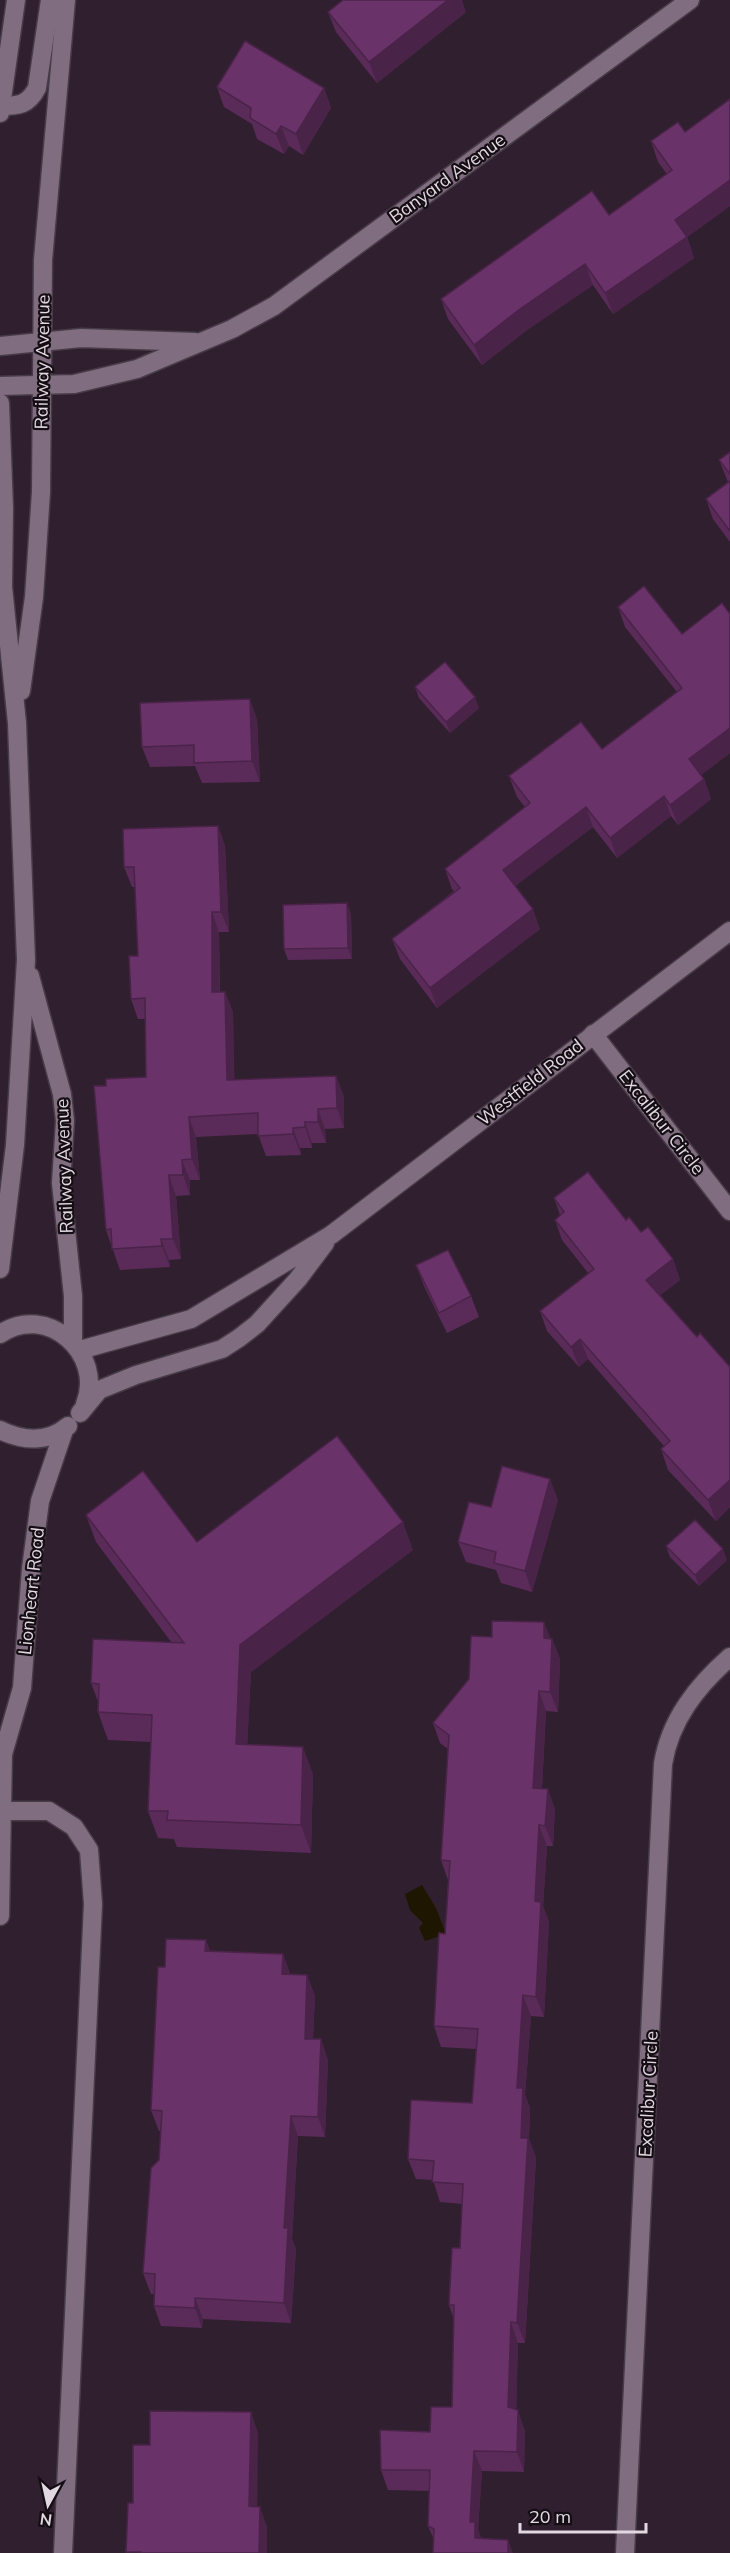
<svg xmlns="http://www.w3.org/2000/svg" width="730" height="2553" font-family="Mulish,sans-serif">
<rect width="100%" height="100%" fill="#30202f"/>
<polygon fill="#1f1600" points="422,1885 436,1908 446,1934 425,1941 419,1928 423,1923 410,1910 405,1894"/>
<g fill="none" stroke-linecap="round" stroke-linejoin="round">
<g stroke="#483b48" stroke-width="21">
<g id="street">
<polyline points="0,346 81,338 195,342"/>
<polyline points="0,386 74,384 137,369 232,329 274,306 690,0"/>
<polyline points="593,1034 730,1211"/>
<polyline points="2,1811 49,1811 74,1827 89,1850 93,1904 63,2553"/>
<path d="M625 2553 663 1764C670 1720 697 1686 730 1657"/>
</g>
</g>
<g stroke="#483b48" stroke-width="21">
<g id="secondary">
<path d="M0 106C19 106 28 105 37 88L50 0"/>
<polyline points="0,113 16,0"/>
<polyline points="0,403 4,508 3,587 17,723 26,960 15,1145 0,1269"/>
<polyline points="21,691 34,597 41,492 43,260 66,0"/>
<polyline points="30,976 62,1094 65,1121 61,1183 73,1296 73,1341"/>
<path d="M0 1334C47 1302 105 1354 85 1404"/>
<polyline points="80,1350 191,1319 331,1235 730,931"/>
<polyline points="80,1413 99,1390 136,1375 222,1349 239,1338 257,1324 298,1279 325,1243"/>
<path d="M0 1430C23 1441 48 1443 68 1426"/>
<polyline points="0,1744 3,1754 0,1916"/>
<polyline points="3,1754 22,1688 31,1569 40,1501 64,1430"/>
</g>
</g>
<use href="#street" stroke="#806e80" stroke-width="18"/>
<use href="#secondary" stroke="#806e80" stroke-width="18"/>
</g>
<g fill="#5a2b59">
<polygon points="328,12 466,12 377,83 336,32"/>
<polygon points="217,87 324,88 331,108 303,155 289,146 284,154 257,139 252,124 224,107"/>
<polygon points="730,99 730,206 687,237 694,258 613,314 593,285 527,330 482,365 448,319 441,299 609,215 667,174 658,162 651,141 685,132"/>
<polygon points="730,452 730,542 713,519 706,499 728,482 719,460"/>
<polygon points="618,607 682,634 730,614 730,753 701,775 704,779 711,799 678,825 671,816 617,858 593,827 515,886 540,929 437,1008 400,959 392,939 454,891 452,889 445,869 525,807 517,797 509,776 602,749 677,692 625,627"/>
<polygon points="415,687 479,708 450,733 419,698"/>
<polygon points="257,719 260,782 202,783 195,766 150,767 142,747"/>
<polygon points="218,826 225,846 229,932 219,932 220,992 225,992 233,1012 234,1080 336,1076 344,1097 344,1128 325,1129 326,1143 312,1143 312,1148 300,1148 301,1155 266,1156 258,1134 196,1137 200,1180 190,1180 190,1195 176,1196 181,1259 169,1260 170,1267 120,1270 106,1230 106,1086 146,1077 145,1019 138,1019 131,999 138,956 135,887 132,887 124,867"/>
<polygon points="351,914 352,959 288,960 284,949"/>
<polygon points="554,1198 626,1220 673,1259 680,1280 660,1295 697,1337 730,1367 730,1507 716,1521 668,1470 661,1449 664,1446 588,1359 579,1367 547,1331 540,1311 589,1274 562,1240 555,1220 560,1215"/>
<polygon points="416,1265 471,1296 479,1317 447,1333 424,1286"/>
<polygon points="558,1500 532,1592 501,1583 496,1570 466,1562 458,1542 491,1507"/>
<polygon points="86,1515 197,1542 413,1550 251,1672 247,1745 313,1774 311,1853 177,1847 174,1839 158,1838 148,1811 151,1742 108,1740 98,1712 99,1704 91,1683 172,1643 96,1542"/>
<polygon points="666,1546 727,1560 699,1586 670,1557"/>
<polygon points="550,1638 552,1639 560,1659 558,1712 546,1711 542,1788 555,1809 553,1846 547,1846 543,1906 549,1922 544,2017 531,2016 525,2095 530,2108 529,2139 536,2158 525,2343 518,2343 516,2410 525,2431 524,2472 482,2471 478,2529 434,2540 428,2526 430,2491 388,2490 381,2470 430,2432 452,2407 454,2320 449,2305 460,2248 462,2204 440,2202 433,2180 416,2179 408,2159 472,2103 476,2049 441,2047 434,2026 445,1934 448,1880 441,1860 448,1749 440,1743 433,1723"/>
<polygon points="206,1940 210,1951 283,1954 290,1974 315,1995 313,2039 328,2060 325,2137 298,2136 292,2239 296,2249 291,2323 203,2319 202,2328 161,2326 154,2306 154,2294 151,2294 143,2273 159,2160 161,2131 159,2131 151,2110 165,1967"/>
</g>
<g fill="#4a2349">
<polygon points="448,0 462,0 466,12 377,83 369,62"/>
<polygon points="324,88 331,108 303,155 296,134"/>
<polygon points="281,126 289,146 284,154 276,134"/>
<polygon points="730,180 730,206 687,237 694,258 613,314 605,293 675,220"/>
<polygon points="585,264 593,285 527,330 482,365 474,345 520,309"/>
<polygon points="475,697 479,708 450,733 446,722"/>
<polygon points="250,699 257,719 260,782 252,761"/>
<polygon points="730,728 730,753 696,779 689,759"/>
<polygon points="704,779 711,799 678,825 670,805"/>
<polygon points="664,796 671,816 617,858 610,838"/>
<polygon points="586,807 593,827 510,890 503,870"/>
<polygon points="218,826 225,846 229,932 221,912"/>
<polygon points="347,903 351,914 352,959 348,948"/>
<polygon points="533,909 540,929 437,1008 430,988"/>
<polygon points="212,912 219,932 220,1013 212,992"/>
<polygon points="225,992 233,1012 235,1101 227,1080"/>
<polygon points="336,1076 344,1097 344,1128 337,1108"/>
<polygon points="318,1109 325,1129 326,1143 318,1122"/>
<polygon points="189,1117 196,1137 200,1180 192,1159"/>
<polygon points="305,1122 312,1143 312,1148 305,1127"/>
<polygon points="293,1128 300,1148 301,1155 293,1134"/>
<polygon points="182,1160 190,1180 190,1195 183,1175"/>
<polygon points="169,1175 176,1196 181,1259 173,1239"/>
<polygon points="161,1239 169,1260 170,1267 162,1246"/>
<polygon points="673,1259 680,1280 654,1300 646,1280"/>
<polygon points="580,1339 588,1359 579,1367 571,1347"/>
<polygon points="550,1479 558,1500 532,1592 525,1571"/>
<polygon points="730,1480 730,1507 716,1521 708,1500"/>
<polygon points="403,1522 413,1550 251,1672 246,1772 236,1744 240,1645"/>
<polygon points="723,1549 727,1560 699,1586 695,1575"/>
<polygon points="544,1622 552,1642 544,1638"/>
<polygon points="552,1639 560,1659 558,1712 550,1692"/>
<polygon points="539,1691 546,1711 541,1808 533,1788"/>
<polygon points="303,1747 313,1774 311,1853 301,1825"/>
<polygon points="548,1789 555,1809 553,1846 545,1826"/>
<polygon points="539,1825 547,1846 543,1906 549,1922 544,2017 536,1997 535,1901"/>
<polygon points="206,1940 213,1961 205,1951"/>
<polygon points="283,1954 290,1975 282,1974"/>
<polygon points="307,1975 315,1995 312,2059 305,2039"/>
<polygon points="523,1995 531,2016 525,2095 530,2108 529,2139 536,2158 525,2343 517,2323 521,2138 517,2088"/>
<polygon points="321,2039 328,2060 325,2137 318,2117"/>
<polygon points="291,2116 298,2136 292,2239 296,2249 291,2323 284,2303 284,2228"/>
<polygon points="195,2298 203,2319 202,2328 195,2308"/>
<polygon points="511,2322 518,2343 516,2427 508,2407"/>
<polygon points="518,2410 525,2431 524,2472 517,2452"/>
<polygon points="251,2412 258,2433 257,2527 249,2506"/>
<polygon points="474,2451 482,2471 478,2529 483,2543 481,2553 470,2522"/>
<polygon points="260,2507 267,2527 267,2553 259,2553"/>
<polygon points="508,2540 513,2553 508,2553"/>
</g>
<g fill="#693268" stroke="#4a2349" stroke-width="1.5">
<polygon points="343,0 448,0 369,62 328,12"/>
<polygon points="245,41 324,88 296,134 281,126 276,134 250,118 251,108 217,87"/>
<polygon points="730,99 730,180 675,220 687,237 605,293 585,264 520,309 474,345 441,299 592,191 609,215 672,170 651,141 678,122 685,132"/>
<polygon points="730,452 730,474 719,460"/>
<polygon points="730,481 730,531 706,499"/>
<polygon points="644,586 682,634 722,603 730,614 730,728 689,759 704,779 670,805 664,796 610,838 586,807 503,870 533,909 430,988 392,939 460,888 445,869 530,803 509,776 581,722 602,749 682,688 618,607"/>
<polygon points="445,662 475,697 446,722 415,687"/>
<polygon points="250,699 252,761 194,763 194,745 142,747 140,703"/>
<polygon points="218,826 221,912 212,912 212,992 225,992 227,1080 336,1076 337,1108 318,1109 318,1122 305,1122 305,1127 293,1128 293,1134 258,1136 258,1113 189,1117 192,1159 182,1160 183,1175 169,1175 173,1239 161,1239 162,1246 112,1249 111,1229 106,1230 94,1086 106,1086 106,1079 146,1077 145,998 131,999 129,956 138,956 134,867 124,867 123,829"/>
<polygon points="347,903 348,948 284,949 283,905"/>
<polygon points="588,1172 626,1220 629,1217 641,1232 648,1227 673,1259 646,1280 697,1337 700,1333 730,1367 730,1480 708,1500 661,1449 670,1441 580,1339 571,1347 540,1311 594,1269 555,1220 564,1212 554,1198"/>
<polygon points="448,1250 471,1296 439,1313 416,1265"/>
<polygon points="337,1436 403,1522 240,1645 236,1744 303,1747 301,1825 167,1820 168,1811 148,1811 152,1715 98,1712 99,1684 91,1683 93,1639 184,1643 86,1515 143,1471 197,1542"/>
<polygon points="502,1466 550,1479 525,1571 494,1563 496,1552 458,1542 469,1502 491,1507"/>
<polygon points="695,1520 723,1549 695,1575 666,1546"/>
<polygon points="492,1621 544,1622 544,1638 552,1639 550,1692 539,1691 533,1788 548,1789 545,1826 539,1825 535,1901 541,1902 536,1997 523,1995 517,2088 523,2088 521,2138 528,2138 517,2323 511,2322 508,2407 518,2410 517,2452 474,2451 470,2522 475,2522 475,2538 508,2540 508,2553 433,2553 434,2529 428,2526 430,2470 381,2470 380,2430 430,2432 431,2407 452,2407 454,2305 449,2305 452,2248 460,2248 463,2184 432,2182 434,2161 408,2159 411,2100 472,2103 478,2029 434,2026 439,1933 445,1934 450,1861 441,1860 449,1735 433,1723 469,1679 471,1636 492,1637"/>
<polygon points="166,1939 206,1940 205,1951 283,1954 282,1974 307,1975 305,2039 321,2039 318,2117 291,2116 284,2228 288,2228 284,2303 195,2298 195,2308 154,2306 155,2274 143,2273 151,2168 159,2160 162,2111 151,2110 158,1967 165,1967"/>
<polygon points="150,2411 251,2412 249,2506 260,2507 259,2553 139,2553 140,2552 126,2552 128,2503 133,2503 133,2445 150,2445"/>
</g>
<g text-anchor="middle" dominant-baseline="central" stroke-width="4.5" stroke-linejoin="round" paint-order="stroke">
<g font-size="18" fill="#e2d8e2" stroke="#140d13">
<text transform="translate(447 178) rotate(-36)">Banyard Avenue</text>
<text transform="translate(42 362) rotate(-89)">Railway Avenue</text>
<text transform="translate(530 1082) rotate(-38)">Westfield Road</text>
<text transform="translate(662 1122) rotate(52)">Excalibur Circle</text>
<text transform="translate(64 1166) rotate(-92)">Railway Avenue</text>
<text transform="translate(31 1591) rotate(-84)">Lionheart Road</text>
<text transform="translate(648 2094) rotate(-87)">Excalibur Circle</text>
</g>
</g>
<g transform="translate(48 2505) rotate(188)" stroke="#140d13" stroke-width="4.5" paint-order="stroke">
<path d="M0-4.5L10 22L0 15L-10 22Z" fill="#e2d8e2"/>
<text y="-9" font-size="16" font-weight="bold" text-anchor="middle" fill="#e2d8e2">N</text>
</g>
<path d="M520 2523v9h126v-9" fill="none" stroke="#e2d8e2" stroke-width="3"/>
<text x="529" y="2523" font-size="18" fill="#e2d8e2" stroke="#140d13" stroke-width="4.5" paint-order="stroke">20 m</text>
</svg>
